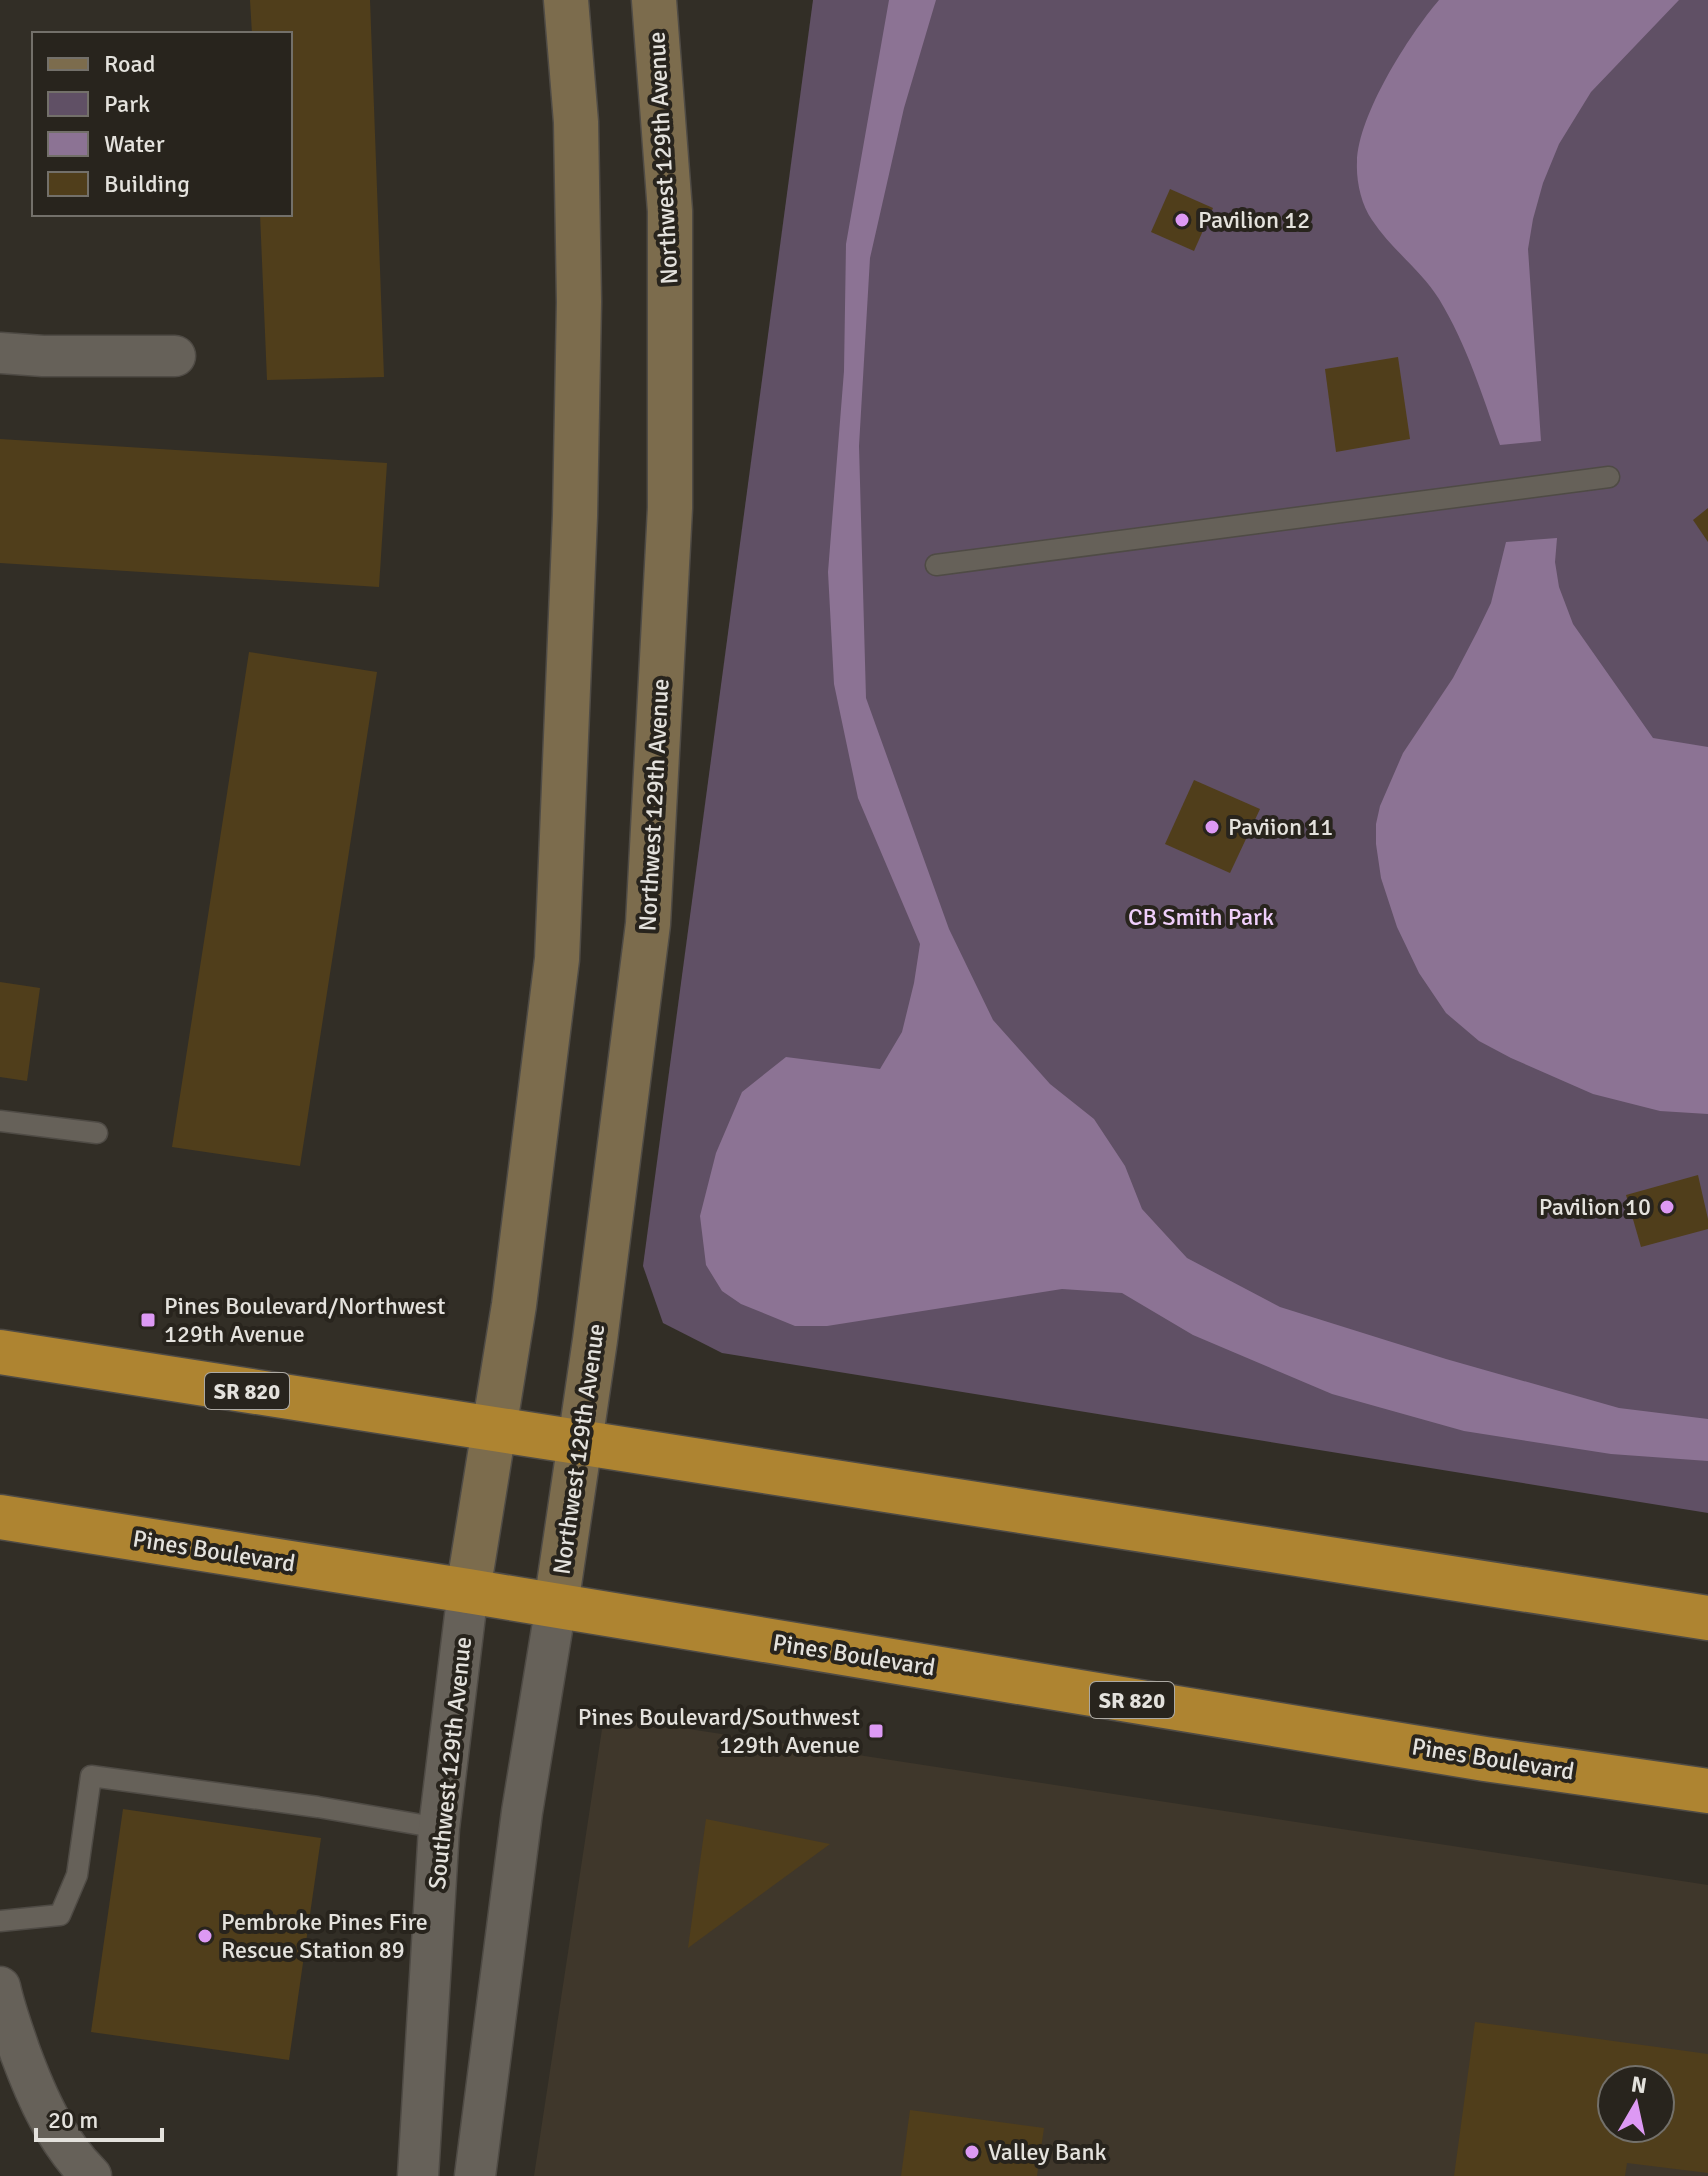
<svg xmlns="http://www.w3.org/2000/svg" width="1708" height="2176" font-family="Signika,sans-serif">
<rect width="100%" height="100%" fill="#322e26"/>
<path fill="#3f372b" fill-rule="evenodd" d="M604 1716 1708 1885V2176H534ZM1612 2080H1660V2128H1612Z"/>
<polygon fill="#605065" points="813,0 1708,0 1708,1513 722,1353 663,1323 643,1266"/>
<g fill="#8c7394">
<polygon points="889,0 936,0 904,108 870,258 859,446 866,698 949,929 993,1020 1050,1084 1094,1119 1125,1166 1142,1209 1187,1258 1280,1307 1446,1359 1619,1408 1708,1419 1708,1461 1611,1454 1464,1431 1332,1394 1193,1335 1122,1293 1062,1289 827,1326 795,1326 741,1304 722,1291 706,1265 700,1216 716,1153 742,1092 786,1057 880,1069 902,1032 914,983 920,944 858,798 834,684 828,572 844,371 846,244"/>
<path d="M1439 0H1679L1591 92 1559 144 1543 183 1533 219 1528 249 1541 441 1500 445C1482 395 1467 345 1439 299 1421 270 1391 249 1372 220 1361 204 1356 181 1357 162 1358 115 1409 35 1439 0Z"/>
<polygon points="1557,538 1555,562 1559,587 1573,624 1653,738 1708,747 1708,1114 1660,1111 1593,1094 1511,1058 1479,1041 1446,1013 1419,973 1397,927 1381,878 1376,844 1376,824 1380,806 1403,753 1453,678 1477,632 1491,603 1506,542"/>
</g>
<g fill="#503e1b" fill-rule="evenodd">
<polygon points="250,0 370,0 384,377 267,380 260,214 290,214 290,34 252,34"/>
<polygon points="1170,189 1213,208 1194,251 1151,232"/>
<polygon points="1398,357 1410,439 1336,452 1325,369"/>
<polygon points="0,439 387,463 379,587 0,563"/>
<polygon points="1708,508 1708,542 1693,520"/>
<polygon points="249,652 377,672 300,1166 172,1147"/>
<polygon points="1194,780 1260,809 1230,873 1165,844"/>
<polygon points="0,982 40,988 27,1081 0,1077"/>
<polygon points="1698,1175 1708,1219 1708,1229 1641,1247 1626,1195"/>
<polygon points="123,1809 321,1838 289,2060 91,2032"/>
<polygon points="706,1819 830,1844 688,1948 697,1883"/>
<path d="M1475 2022 1708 2054V2173L1627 2163 1625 2176H1454ZM1612 2080H1660V2128H1612Z"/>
<polygon points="910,2110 1044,2128 1037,2176 901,2176"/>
</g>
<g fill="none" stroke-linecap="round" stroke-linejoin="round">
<g stroke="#4f4b45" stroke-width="23">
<g id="lane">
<polyline points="936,565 1609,477"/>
<polyline points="0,1121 97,1133"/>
<polyline points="0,1921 60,1915 77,1875 91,1776 318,1807 439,1828"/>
</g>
</g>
<g stroke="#4f4b45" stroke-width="43">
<g id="street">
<polyline points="0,353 43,356 175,356"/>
<path d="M0 1987C5 2010 13 2031 20 2052 37 2098 56 2141 91 2176"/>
<polyline points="418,2176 439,1828 468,1591"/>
<polyline points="475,2176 522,1812 556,1605"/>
</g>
</g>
<g stroke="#4f4b45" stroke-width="47">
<g id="secondary">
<polyline points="468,1591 514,1305 557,959 575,516 579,302 576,122 566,0"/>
<polyline points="556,1605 595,1340 648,924 670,508 670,211 654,0"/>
</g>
</g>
<g stroke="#4f4b45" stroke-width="47">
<g id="highway">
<polyline points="0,1352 1708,1618"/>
<polyline points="0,1517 468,1591 1485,1759 1708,1791"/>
</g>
</g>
<use href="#lane" stroke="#666159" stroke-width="20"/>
<use href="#street" stroke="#666159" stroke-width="40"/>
<use href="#secondary" stroke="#7c6c4d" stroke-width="44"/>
<use href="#highway" stroke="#ae8431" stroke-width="44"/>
</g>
<g fill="#dd99f4" stroke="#28241d" stroke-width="3">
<circle cx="1182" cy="220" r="8"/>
<circle cx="1212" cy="827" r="8"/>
<circle cx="1667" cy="1207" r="8"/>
<rect x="140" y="1312" width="16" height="16" rx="4"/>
<rect x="868" y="1723" width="16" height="16" rx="4"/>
<circle cx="205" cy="1936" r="8"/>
<circle cx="972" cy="2152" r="8"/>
</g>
<g text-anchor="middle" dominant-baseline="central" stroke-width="8" stroke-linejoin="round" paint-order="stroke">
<g fill="#28241d" stroke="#aca9a3" stroke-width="2">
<rect x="205" y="1373" width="84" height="36" rx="6"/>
<rect x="1090" y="1682" width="84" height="36" rx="6"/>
</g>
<g font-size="22" font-weight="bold" fill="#e4e2dd">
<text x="247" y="1391">SR 820</text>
<text x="1132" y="1700">SR 820</text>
</g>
<g font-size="24" fill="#e4e2dd" stroke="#28241d">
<text transform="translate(663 158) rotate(-93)">Northwest 129th Avenue</text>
<text transform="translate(654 805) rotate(-87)">Northwest 129th Avenue</text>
<text transform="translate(579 1449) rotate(-82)">Northwest 129th Avenue</text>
<text transform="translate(214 1551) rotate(9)">Pines Boulevard</text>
<text transform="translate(854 1655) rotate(9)">Pines Boulevard</text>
<text transform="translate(1493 1759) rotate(9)">Pines Boulevard</text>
<text transform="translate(450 1763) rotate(-84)">Southwest 129th Avenue</text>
</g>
<g font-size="24" fill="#e4e2dd" stroke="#28241d" text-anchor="start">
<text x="1198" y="220">Pavilion 12</text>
<text x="1228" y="827">Paviion 11</text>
<text x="1651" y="1207" text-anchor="end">Pavilion 10</text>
<text x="164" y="1306">Pines Boulevard/Northwest<tspan x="164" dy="28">129th Avenue</tspan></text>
<text x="860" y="1717" text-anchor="end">Pines Boulevard/Southwest<tspan x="860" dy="28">129th Avenue</tspan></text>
<text x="221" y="1922">Pembroke Pines Fire<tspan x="221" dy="28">Rescue Station 89</tspan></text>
<text x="988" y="2152">Valley Bank</text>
</g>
<g font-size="24" fill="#f0cffb" stroke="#28241d">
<text x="1201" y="917">CB Smith Park</text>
</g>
</g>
<rect x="32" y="32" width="260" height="184" fill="#28241d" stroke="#73706a" stroke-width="2"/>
<rect x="48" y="58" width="40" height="12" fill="#7c6c4d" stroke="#73706a" stroke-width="2"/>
<text x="104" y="72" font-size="24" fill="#e4e2dd">Road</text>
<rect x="48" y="92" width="40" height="24" fill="#605065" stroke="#73706a" stroke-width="2"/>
<text x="104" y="112" font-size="24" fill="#e4e2dd">Park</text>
<rect x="48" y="132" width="40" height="24" fill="#8c7394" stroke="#73706a" stroke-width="2"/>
<text x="104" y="152" font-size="24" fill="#e4e2dd">Water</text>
<rect x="48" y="172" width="40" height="24" fill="#503e1b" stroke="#73706a" stroke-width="2"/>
<text x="104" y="192" font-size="24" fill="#e4e2dd">Building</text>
<g transform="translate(1636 2104) rotate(9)"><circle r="38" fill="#28241d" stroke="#73706a" stroke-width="2"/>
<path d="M0-6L14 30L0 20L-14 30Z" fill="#dd99f4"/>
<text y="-12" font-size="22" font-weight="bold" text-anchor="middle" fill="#e4e2dd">N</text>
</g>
<path d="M36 2128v12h126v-12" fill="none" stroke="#e4e2dd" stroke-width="4"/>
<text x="48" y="2128" font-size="24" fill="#e4e2dd" stroke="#28241d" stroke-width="6" paint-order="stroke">20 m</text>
</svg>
